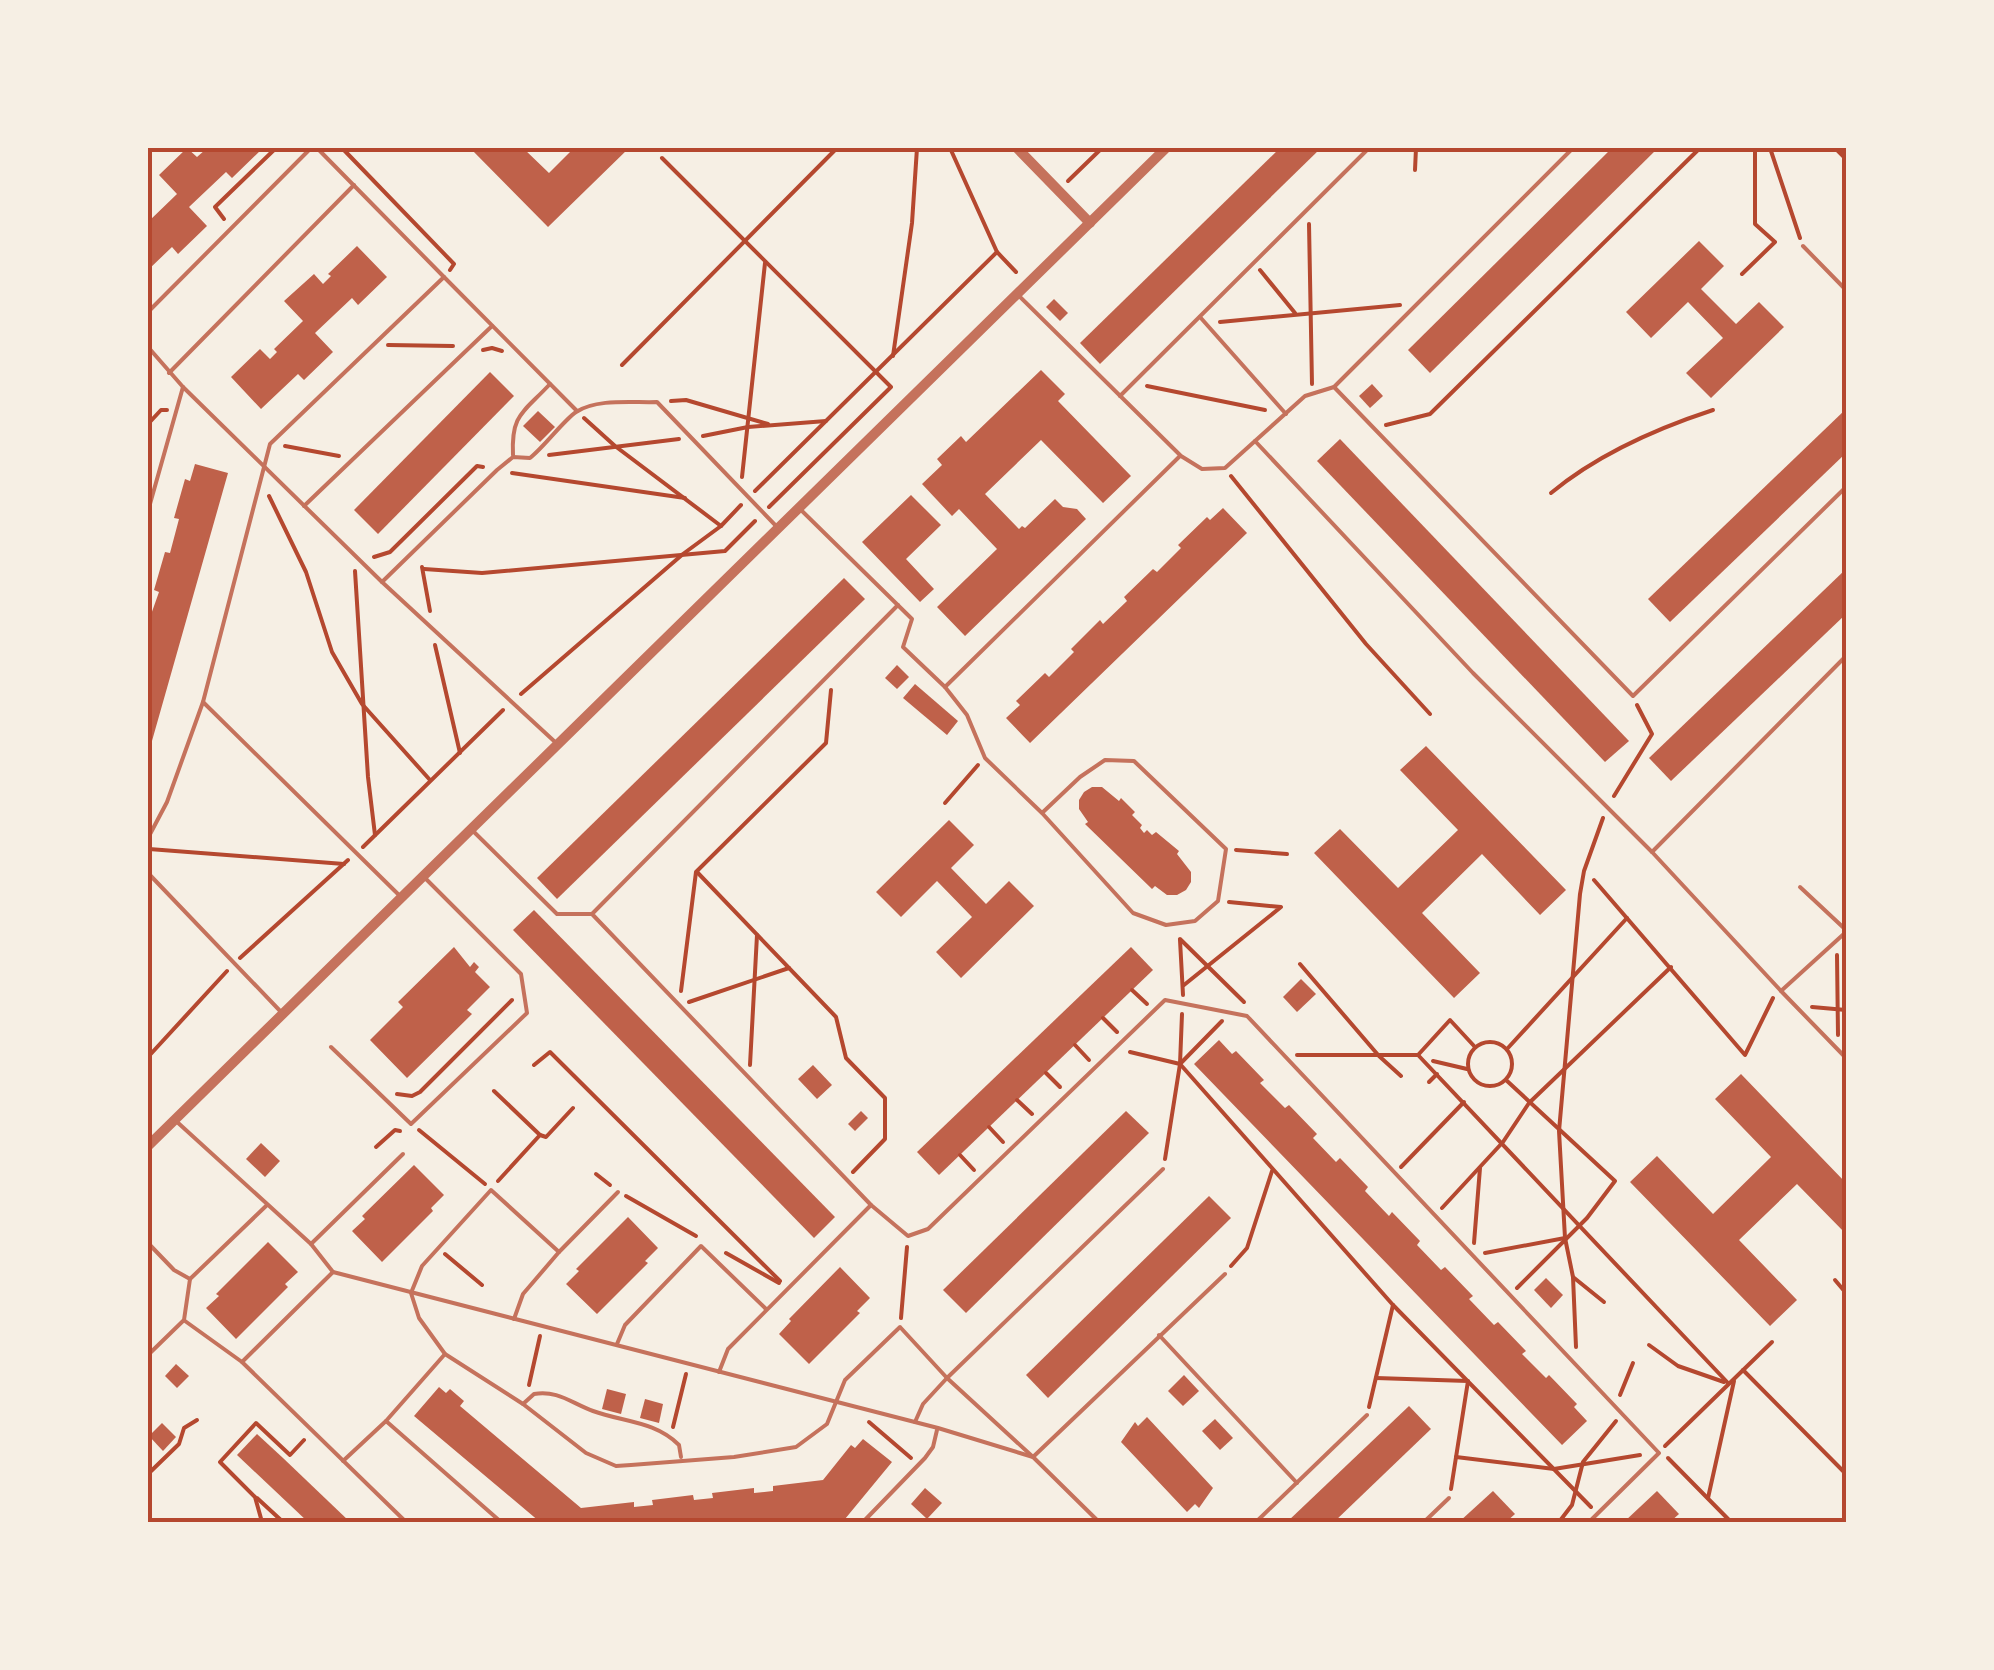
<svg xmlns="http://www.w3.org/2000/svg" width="1994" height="1670" font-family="'Alegreya Sans',sans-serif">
<rect width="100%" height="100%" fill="#f6efe4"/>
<g fill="#bf614a">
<polygon points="187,148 197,157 205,150 202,148 259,148 261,150 232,178 226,172 189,207 207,226 178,254 172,247 148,270 148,229 151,226 148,222 177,194 159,175"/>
<polygon points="470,148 523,148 549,173 574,148 629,148 548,227"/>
<polygon points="1280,148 1321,148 1100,364 1080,343"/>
<polygon points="1612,148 1658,148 1430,373 1408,350"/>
<polygon points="1699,241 1724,266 1701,289 1736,324 1759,302 1784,327 1711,398 1686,373 1723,338 1688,302 1651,338 1626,312"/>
<polygon points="357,246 387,277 358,305 352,298 315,333 333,352 304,380 298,374 261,409 231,377 260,349 270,359 277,352 274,349 303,321 284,301 314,274 323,284 331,276 328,274"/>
<polygon points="1054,299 1068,313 1060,321 1046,307"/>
<polygon points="1041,370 1065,394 1058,401 1131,476 1103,503 1041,440 985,494 1019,529 1022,526 1025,528 1055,499 1063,507 1077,509 1086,519 965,636 937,607 997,549 959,509 952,516 922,484 942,465 937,459 961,436 966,442"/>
<polygon points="490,372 514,396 378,534 354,510"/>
<polygon points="1372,384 1383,396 1370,408 1359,396"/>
<polygon points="1846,409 1846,453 1670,622 1648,599"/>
<polygon points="538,411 555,427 540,442 523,426"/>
<polygon points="1340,439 1629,741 1605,762 1317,461"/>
<polygon points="195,464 228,473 148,755 148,623 159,592 154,590 165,552 170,553 179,519 174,518 185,479 190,481"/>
<polygon points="911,495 941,525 906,559 934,589 920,602 862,542"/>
<polygon points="1223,508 1247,533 1030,743 1006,718 1020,705 1016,701 1045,673 1049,677 1074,652 1071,649 1100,620 1103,624 1127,601 1124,597 1153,569 1157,572 1181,548 1178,545 1207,517 1210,520"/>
<polygon points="1846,569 1846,614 1671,781 1649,758"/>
<polygon points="844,578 865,599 557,899 537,878"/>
<polygon points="897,665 909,677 897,689 885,678"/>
<polygon points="915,684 958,721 947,735 903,698"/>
<polygon points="1426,746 1566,890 1540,915 1482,854 1422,913 1480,973 1454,998 1314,853 1340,829 1398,888 1458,830 1400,770"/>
<polygon points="1092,787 1102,787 1119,801 1121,798 1135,812 1132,815 1142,825 1140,828 1144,833 1147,830 1152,835 1156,832 1179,851 1177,854 1191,872 1191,882 1186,890 1177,895 1167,895 1155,886 1152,889 1085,824 1088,822 1079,809 1079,800 1084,792"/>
<polygon points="949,820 974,845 951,868 986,904 1009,881 1034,906 961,978 936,952 972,917 937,881 901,917 876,892"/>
<polygon points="534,910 835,1217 814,1238 513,930"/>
<polygon points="454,947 470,967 474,962 479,967 475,972 490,987 467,1010 472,1014 407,1078 370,1040 403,1007 398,1002"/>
<polygon points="1131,947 1153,970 939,1175 917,1152"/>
<polygon points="1301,979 1316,994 1297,1012 1283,997"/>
<polygon points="1219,1040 1232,1054 1236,1051 1264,1080 1260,1083 1285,1108 1289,1105 1317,1134 1313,1138 1336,1162 1340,1158 1368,1187 1365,1191 1389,1216 1392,1212 1420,1241 1417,1245 1441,1270 1445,1267 1473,1296 1469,1299 1494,1325 1498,1322 1526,1351 1522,1354 1546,1378 1549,1375 1577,1404 1574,1407 1587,1421 1562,1445 1194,1064"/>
<polygon points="813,1065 832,1085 817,1099 798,1079"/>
<polygon points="1741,1074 1846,1183 1846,1234 1797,1184 1739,1240 1797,1300 1770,1326 1630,1182 1657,1156 1713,1214 1771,1157 1715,1099"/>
<polygon points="861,1111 868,1118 855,1131 848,1124"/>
<polygon points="1126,1111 1149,1133 966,1313 943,1290"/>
<polygon points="261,1143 280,1161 265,1177 246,1159"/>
<polygon points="414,1165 444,1195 431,1208 433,1211 382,1262 352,1231 365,1219 362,1216"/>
<polygon points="1209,1196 1231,1218 1048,1398 1026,1375"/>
<polygon points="628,1217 658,1248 645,1261 648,1263 597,1314 566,1284 579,1271 576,1269"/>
<polygon points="268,1242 298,1272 285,1284 288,1287 236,1339 206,1308 219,1296 216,1294"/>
<polygon points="840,1267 870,1298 857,1311 860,1313 809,1364 779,1334 791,1321 789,1319"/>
<polygon points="1546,1278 1563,1295 1551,1308 1534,1290"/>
<polygon points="176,1364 189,1376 177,1388 165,1376"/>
<polygon points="1184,1375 1199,1391 1183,1406 1168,1391"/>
<polygon points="439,1387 446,1393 450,1389 464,1401 460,1406 581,1508 634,1502 634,1507 653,1505 652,1500 693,1495 694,1500 713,1498 712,1493 754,1488 754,1493 773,1491 773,1486 823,1480 851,1445 855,1448 863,1439 892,1462 845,1519 833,1522 540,1522 414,1416"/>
<polygon points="607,1389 626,1394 621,1414 602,1409"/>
<polygon points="645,1399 663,1404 659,1423 640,1418"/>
<polygon points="1409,1406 1431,1429 1334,1522 1287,1522"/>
<polygon points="1147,1417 1213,1488 1199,1508 1195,1504 1187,1512 1121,1442 1135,1422 1138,1426"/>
<polygon points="1215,1419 1233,1438 1220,1450 1202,1431"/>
<polygon points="162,1423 176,1437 163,1451 149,1436"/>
<polygon points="257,1434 283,1458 350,1522 308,1522 237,1455"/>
<polygon points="925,1488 942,1503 927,1519 911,1504"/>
<polygon points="1493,1491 1515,1514 1506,1522 1459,1522"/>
<polygon points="1657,1491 1679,1514 1670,1522 1624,1522"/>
</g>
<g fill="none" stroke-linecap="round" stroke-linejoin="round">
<g stroke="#b5482f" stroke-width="4">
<polyline points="342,148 454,264 450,270"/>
<polyline points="950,148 997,252 1016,272"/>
<polyline points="1770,148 1800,238"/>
<polyline points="1835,148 1846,159"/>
<polyline points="662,158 891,387 769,507"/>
<polyline points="1415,170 1416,148"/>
<polyline points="1068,181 1102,148"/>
<polyline points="224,219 215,207 276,148"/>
<polyline points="1309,224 1312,384"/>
<polyline points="1260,270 1295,313"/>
<polyline points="1742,274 1775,242 1755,224 1755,148"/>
<polyline points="1220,322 1400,305"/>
<polyline points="388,345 453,346"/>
<polyline points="483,350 492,348 502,351"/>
<polyline points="893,356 912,223 917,148"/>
<polyline points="622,365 837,148"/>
<polyline points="1147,386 1265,410"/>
<polyline points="671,401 686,400 768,424"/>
<polyline points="584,418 615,446 721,526"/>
<polyline points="148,424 161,410 167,410"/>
<polyline points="1386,425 1430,414 1700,148"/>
<polyline points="703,436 748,427 826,421"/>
<polyline points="285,446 339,456"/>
<polyline points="549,455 679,439"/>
<polyline points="512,473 685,498"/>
<polyline points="1231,476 1366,644 1430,714"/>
<polyline points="742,477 765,263"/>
<polyline points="755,491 997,252"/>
<path d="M1551 493C1598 454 1655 429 1713 410"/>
<polyline points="269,496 306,572 332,652 362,704 430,780"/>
<polyline points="374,557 390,552 477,466 483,467"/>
<polyline points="422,567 430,611"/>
<polyline points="424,569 482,573 725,551 755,521"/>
<polyline points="355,571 368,777 375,835"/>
<polyline points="435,645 460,753"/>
<polyline points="521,694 683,554 721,526 741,505"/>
<polyline points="1614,796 1652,734 1637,705"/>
<polyline points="945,803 978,765"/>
<polyline points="363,847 503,710"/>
<polyline points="149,849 344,864"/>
<polyline points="1236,850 1287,854"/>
<polyline points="697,872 836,1017 846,1058 885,1098 885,1139 853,1172"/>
<polyline points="1594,880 1745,1055 1773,998"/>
<polyline points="1180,939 1244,1002"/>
<polyline points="1180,940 1183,995"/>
<polyline points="1837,955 1838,1035"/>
<polyline points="240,958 348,860"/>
<polyline points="1300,964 1379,1056 1401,1076"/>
<polyline points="1184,985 1281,907 1229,902"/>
<polyline points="1132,990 1147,1004"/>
<polyline points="681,991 696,872 826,743 831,690"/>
<polyline points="689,1002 789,968"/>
<polyline points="1812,1007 1846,1010"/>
<polyline points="1103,1018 1117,1032"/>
<circle cx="1490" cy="1064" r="22"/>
<polyline points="1075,1045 1089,1060"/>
<polyline points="1507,1049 1627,918"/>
<polyline points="1130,1052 1180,1064 1393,1305 1591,1507"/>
<polyline points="1297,1055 1418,1055 1450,1020 1475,1047"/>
<polyline points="1418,1055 1728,1383"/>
<polyline points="148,1057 227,971"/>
<polyline points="1433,1061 1467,1069"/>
<polyline points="1180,1064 1222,1021"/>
<polyline points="534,1065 550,1052 780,1281"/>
<polyline points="750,1065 757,935"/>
<polyline points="1046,1073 1060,1087"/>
<polyline points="1506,1080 1615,1181 1587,1218 1517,1288"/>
<polyline points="1429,1082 1437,1074"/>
<polyline points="494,1091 540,1135"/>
<polyline points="397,1094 412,1096 420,1092 512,1000"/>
<polyline points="1017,1100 1032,1114"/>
<polyline points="989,1127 1003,1142"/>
<polyline points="419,1130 485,1184"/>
<polyline points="376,1147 395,1130 400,1131"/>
<polyline points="960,1155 974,1170"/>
<polyline points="1165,1159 1180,1064 1182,1014"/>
<polyline points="1401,1167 1464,1102"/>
<polyline points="596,1174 610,1185"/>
<polyline points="498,1181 540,1135 546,1137 573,1108"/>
<polyline points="626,1196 696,1236"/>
<polyline points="1442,1208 1503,1142 1529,1103 1671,967"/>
<polyline points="1474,1243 1480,1168"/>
<polyline points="726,1253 779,1283"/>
<polyline points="1485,1253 1565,1238"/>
<polyline points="445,1254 482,1285"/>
<polyline points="1231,1266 1247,1248 1272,1171"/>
<polyline points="1573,1277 1604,1302"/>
<polyline points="1835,1280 1846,1293"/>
<polyline points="901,1318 907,1247"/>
<polyline points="1649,1345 1678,1366 1724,1382"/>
<polyline points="1576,1347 1573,1277 1565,1238 1559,1131 1580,894 1584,871 1603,818"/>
<polyline points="1743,1370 1846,1474"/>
<polyline points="1376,1378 1468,1381 1451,1489"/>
<polyline points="529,1385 540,1336"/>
<polyline points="1620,1395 1633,1363"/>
<polyline points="1369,1407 1393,1305"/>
<polyline points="869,1422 911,1458"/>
<polyline points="673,1427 686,1374"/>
<polyline points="1665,1446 1772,1342"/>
<polyline points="1456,1457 1554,1469 1640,1455"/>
<polyline points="1668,1458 1731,1522"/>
<polyline points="148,1474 179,1444 184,1428 197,1420"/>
<polyline points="257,1498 283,1522"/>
<polyline points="1708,1498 1734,1381"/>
<polyline points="262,1522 255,1497 220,1462 256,1423 290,1455 304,1440"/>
<polyline points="1559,1522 1572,1505 1583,1462 1616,1421"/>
</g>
<g stroke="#c5725c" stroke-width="4">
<polyline points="148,149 149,148"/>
<polyline points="1803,246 1846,290"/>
<polyline points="444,277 577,411"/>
<polyline points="1017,294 1181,456 1202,469 1225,468 1305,396 1334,387 1573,148"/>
<polyline points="148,312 311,148"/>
<polyline points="1200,317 1286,414"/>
<polyline points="148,347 183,387 382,582"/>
<polyline points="169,373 354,185"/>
<polyline points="1334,387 1633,696 1846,487"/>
<polyline points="1120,396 1369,148"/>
<polyline points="1255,441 1473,673 1652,852 1781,991 1846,932"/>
<path d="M513 455C511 414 523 413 550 384"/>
<polyline points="304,506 492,326"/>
<polyline points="799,508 912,619 903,647 945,687 1180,456"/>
<polyline points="148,511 183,387"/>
<polyline points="898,605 592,914 871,1205 908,1236 928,1229 1165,1000 1247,1016 1659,1453 1589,1522"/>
<polyline points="945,687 967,715 985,758 1042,813 1133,913 1166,925 1195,921 1218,901 1226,849 1134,761 1105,760 1080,777 1042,813"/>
<polyline points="203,702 401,897"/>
<path d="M554 741 382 582 497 470 513 457 530 458C545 446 563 421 576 412 597 398 634 403 657 402L778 528"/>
<polyline points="472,830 557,914 592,914"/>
<polyline points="148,838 167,802 203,702 270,444 444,277 317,148"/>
<polyline points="1652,852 1846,656"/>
<polyline points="148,873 283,1014"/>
<polyline points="1800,887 1846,930"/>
<polyline points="1781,991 1846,1058"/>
<polyline points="331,1047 411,1124 527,1013 521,974 426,879"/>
<polyline points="176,1121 311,1244 333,1272 938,1428 1033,1457 1099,1522"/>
<polyline points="148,1243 174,1270 190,1279 184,1320 148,1355"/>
<polyline points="311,1244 403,1154"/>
<polyline points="559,1252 618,1192"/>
<polyline points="333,1272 242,1362 406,1522"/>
<polyline points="190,1279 266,1206"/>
<polyline points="514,1319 523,1294 559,1252 491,1190 422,1266 411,1293 419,1318 445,1354 523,1404 586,1453 616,1466 631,1465 734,1457 796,1447 827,1424 845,1380 900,1327 947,1378 1033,1457 1225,1274"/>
<polyline points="185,1321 242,1362"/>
<polyline points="1159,1335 1297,1483"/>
<polyline points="617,1344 625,1325 701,1246 766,1309"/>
<polyline points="445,1354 386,1421 501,1522"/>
<polyline points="719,1372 728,1349 871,1205"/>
<path d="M523 1404 534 1394C558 1390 571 1403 593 1411 623 1422 655 1421 679 1445L681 1457"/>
<polyline points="915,1422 923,1404 947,1378 1163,1169"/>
<polyline points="343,1461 386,1421"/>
<polyline points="863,1522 925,1458 933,1447 937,1430"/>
<polyline points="1256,1522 1367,1415"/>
<polyline points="1424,1522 1449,1498"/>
</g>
<g stroke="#c5725c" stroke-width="10">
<polyline points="1017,148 1090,223"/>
<polyline points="148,1146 1166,148"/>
</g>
</g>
<rect width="1994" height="1670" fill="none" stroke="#f6efe4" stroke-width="300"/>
<rect x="150" y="150" width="1694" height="1370" fill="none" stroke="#b5482f" stroke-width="4"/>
</svg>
